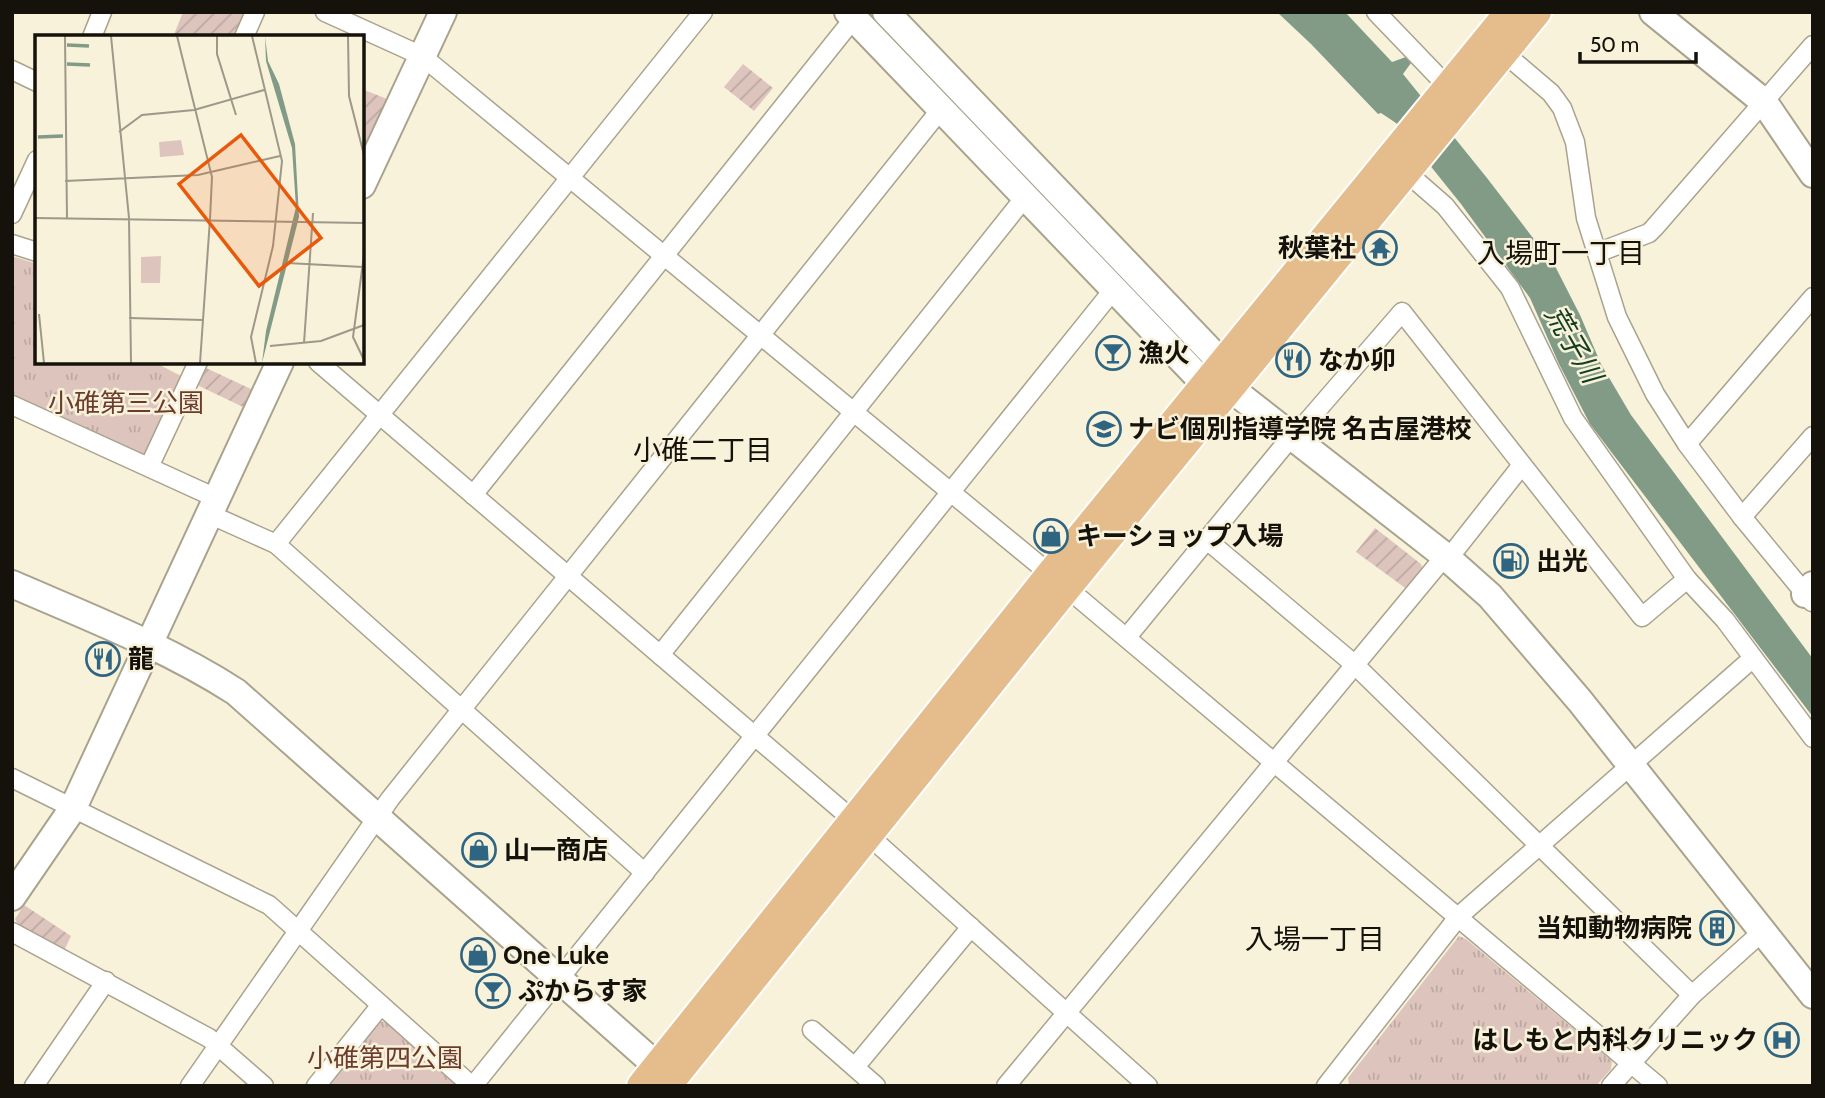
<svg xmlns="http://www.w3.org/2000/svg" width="1825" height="1098" font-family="Cabin,'Noto Sans JP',sans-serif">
<defs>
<pattern id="park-tufts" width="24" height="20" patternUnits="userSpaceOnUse" patternTransform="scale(1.75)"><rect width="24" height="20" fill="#ddc5be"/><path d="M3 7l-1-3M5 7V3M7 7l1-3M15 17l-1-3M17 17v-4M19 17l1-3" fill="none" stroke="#bda8a2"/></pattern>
<pattern id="garden-furrows" width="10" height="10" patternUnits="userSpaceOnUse" patternTransform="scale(1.75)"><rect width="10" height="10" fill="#ddc5be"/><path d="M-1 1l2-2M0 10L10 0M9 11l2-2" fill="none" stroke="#bda8a2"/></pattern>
</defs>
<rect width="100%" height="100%" fill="#f8f2db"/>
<g fill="url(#park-tufts)">
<polygon points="12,256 37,264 37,362 154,362 183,377 146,456 142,456 12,398"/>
<polygon points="1459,936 1466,939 1612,1061 1611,1069 1596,1086 1349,1085 1348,1078"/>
<polygon points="385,1021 455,1083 455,1086 326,1086 377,1023"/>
</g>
<g fill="url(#garden-furrows)">
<polygon points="183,12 248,12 237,37 173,37"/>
<polygon points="743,64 773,88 754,111 724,87"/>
<polygon points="362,89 387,99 364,147 362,146"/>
<polygon points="204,367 251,389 243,407 195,384"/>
<polygon points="1375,528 1421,564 1423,571 1408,590 1356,552"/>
<polygon points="24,905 71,936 64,951 19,927 15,919"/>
</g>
<polygon fill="#829b87" points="1277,12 1345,12 1392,62 1406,57 1411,63 1403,74 1487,178 1556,268 1580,315 1601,364 1631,415 1813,659 1813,717 1590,424 1559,364 1530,298 1461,204 1396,123 1381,113 1378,114 1311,44"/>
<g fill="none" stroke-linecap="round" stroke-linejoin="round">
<g stroke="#a9a38e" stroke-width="21">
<g id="street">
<polyline points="325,12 422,56 1050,574"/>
<polyline points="1376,12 1448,87"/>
<polyline points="92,37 102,12"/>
<polyline points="244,37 255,12"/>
<polyline points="1504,53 1551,93 1562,108 1575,142 1586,218 1617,317 1655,394 1687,444 1742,517 1812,602"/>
<polyline points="12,70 37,82"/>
<polyline points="1406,172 1445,206 1510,288 1573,418 1687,579 1725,620 1813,738"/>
<polyline points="12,214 37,160"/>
<polyline points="12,244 37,252"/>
<polyline points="1597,253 1649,233 1654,228 1813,45"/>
<polyline points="318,362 853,820"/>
<polyline points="12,405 216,498"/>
<polyline points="1293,438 1402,312 1642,617 1687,579"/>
<polyline points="1687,444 1813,297"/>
<polyline points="149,467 198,362"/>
<polyline points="473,495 854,18"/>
<polyline points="209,514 276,544 645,873"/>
<polyline points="1742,517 1813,436"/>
<polyline points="1207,540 1354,664 1692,995"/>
<polyline points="276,544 703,12"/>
<polyline points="1448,559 1522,465"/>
<polyline points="1067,588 1658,1086"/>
<polyline points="1127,637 1291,437"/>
<polyline points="660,655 1025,197"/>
<polyline points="12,778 269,905 472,1086"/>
<polyline points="868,835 1148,1086"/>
<polyline points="12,932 209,1038 264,1086"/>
<polyline points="812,1030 876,1086"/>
<polyline points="855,1067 971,927"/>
<polyline points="34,1086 106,981"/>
<polyline points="190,1086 390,799 941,109"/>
<polyline points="316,1086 381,1005"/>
<polyline points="473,1086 1114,289"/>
<polyline points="1006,1086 1445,556"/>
<polyline points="1326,1086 1459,916 1753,658"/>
<polyline points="1611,1086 1692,995 1762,932"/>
</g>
</g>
<g stroke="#a9a38e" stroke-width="30">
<g id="secondary">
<polyline points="848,12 1205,384 1230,388 1445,556 1490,596 1580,701 1813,995"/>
<polyline points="886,12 1221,362 1229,383"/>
<polyline points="1653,12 1764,102 1813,174"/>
<polyline points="362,185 443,12"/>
<path d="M12 584C88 617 166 647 236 692L657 1066"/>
<polyline points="1805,594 1813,585"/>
<polyline points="12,897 73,808 280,362"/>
</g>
</g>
<g stroke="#fff" stroke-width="32">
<g id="primary">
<polyline points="641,1086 1050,574 1509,12"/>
<polyline points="667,1086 1067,588 1537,12"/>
</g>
</g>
<use href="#street" stroke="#fff" stroke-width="18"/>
<use href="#secondary" stroke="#fff" stroke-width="26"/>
<use href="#primary" stroke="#e5bc8c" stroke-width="28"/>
</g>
<defs>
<g id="temple-ring" transform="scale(1.75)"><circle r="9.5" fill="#f8f2db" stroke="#306581" stroke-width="1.5"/><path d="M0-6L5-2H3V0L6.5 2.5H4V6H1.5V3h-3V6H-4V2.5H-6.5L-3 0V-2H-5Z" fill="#306581"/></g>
<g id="bar-ring" transform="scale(1.75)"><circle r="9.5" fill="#f8f2db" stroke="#306581" stroke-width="1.5"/><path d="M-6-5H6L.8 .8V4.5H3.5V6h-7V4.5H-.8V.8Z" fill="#306581"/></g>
<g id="restaurant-ring" transform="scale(1.75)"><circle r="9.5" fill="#f8f2db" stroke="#306581" stroke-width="1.5"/><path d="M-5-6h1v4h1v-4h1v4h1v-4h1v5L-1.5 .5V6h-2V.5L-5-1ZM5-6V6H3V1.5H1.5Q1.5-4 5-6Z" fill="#306581"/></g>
<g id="school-ring" transform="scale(1.75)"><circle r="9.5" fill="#f8f2db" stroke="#306581" stroke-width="1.5"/><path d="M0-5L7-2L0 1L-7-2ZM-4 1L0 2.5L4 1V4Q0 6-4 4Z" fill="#306581"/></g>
<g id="shop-ring" transform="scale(1.75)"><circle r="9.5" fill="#f8f2db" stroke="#306581" stroke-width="1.5"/><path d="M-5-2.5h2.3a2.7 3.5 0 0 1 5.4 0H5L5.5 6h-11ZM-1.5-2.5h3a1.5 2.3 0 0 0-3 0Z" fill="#306581"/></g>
<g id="fuel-ring" transform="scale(1.75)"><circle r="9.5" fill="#f8f2db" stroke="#306581" stroke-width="1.5"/><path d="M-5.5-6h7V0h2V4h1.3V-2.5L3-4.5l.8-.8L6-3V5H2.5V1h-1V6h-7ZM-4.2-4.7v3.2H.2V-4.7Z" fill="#306581"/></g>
<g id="building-ring" transform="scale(1.75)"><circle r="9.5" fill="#f8f2db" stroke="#306581" stroke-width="1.5"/><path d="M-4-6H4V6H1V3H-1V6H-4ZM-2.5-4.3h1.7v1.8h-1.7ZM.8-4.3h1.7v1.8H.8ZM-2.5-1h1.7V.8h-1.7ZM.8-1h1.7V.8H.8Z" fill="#306581"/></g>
<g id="hospital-ring" transform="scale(1.75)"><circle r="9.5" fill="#f8f2db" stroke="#306581" stroke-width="1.5"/><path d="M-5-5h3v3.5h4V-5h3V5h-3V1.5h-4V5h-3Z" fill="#306581"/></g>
</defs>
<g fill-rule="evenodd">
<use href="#temple-ring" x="1380" y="248"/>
<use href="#bar-ring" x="1113" y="353"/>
<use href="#restaurant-ring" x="1293" y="360"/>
<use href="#school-ring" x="1104" y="429"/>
<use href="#shop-ring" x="1051" y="536"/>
<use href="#fuel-ring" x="1511" y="561"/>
<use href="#restaurant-ring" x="103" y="659"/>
<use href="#shop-ring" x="479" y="850"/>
<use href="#building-ring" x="1717" y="928"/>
<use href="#shop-ring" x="478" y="955"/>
<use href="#bar-ring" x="493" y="991"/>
<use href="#hospital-ring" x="1782" y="1040"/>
</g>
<g text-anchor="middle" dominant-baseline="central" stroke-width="5" stroke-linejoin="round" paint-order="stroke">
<g font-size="26" font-weight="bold" fill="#15120b" stroke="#f8f2db" text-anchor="start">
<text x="1356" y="248" text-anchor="end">秋葉社</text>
<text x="1138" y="353">漁火</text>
<text x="1318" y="360">なか卯</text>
<text x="1128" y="429">ナビ個別指導学院 名古屋港校</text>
<text x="1076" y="536">キーショップ入場</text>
<text x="1536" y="561">出光</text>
<text x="128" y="659">龍</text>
<text x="504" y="850">山一商店</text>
<text x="1692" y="928" text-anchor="end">当知動物病院</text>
<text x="503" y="955">One Luke</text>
<text x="518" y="991">ぷからす家</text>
<text x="1758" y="1040" text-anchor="end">はしもと内科クリニック</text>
</g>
<g font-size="26" fill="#6b3c2d" stroke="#f8f2db">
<text x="126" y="403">小碓第三公園</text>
<text x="385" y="1058">小碓第四公園</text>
</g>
<g font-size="28" fill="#15120b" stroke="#f8f2db">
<text x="1561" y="253">入場町一丁目</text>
<text x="703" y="450">小碓二丁目</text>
<text x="1315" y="939">入場一丁目</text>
</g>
<g font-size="28" font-style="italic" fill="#133e20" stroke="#f8f2db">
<text transform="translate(1574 344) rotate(60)">荒子川</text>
</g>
</g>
<g transform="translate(35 35)">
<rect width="329" height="329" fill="#f8f2db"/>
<path d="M146 105 149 120 125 122 124 107ZM126 221 125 248H106V222Z" fill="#ddc5be"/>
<path d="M230 1 233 26 244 49 260 109 264 182 227 328 231 296 261 172 257 113 231 26Z" fill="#829b87"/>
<path fill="none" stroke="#829b87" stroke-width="3.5" d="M32 10 54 11M32 29 55 30M3 102 28 101"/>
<path fill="none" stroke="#9d9888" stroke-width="2" d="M30 1 32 184M76 1 94 183 96 328M142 1 177 142 175 184M182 1V19L201 80M217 1 247 126 238 211 216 302 221 328M313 1 314 61 329 120M84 97 107 80 159 75 229 55M30 146 163 140 245 121M0 183 329 188M329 220 318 302 329 325M252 228 328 232M4 279 9 328M94 283 168 285M269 308 278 178M235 311 286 306 329 290M165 328 175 184"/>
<path fill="#e8590c" fill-opacity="0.15" stroke="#e8590c" stroke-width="3.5" d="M206 100 286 203 224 251 144 149Z"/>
<rect width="329" height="329" fill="none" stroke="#15120b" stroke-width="3.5"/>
</g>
<rect width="1825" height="1098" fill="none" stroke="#15120b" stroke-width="28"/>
<path d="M1580 52v10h116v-10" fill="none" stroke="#15120b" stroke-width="3.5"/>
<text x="1590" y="52" font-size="21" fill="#15120b" stroke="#f8f2db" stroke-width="5" paint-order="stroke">50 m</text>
</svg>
